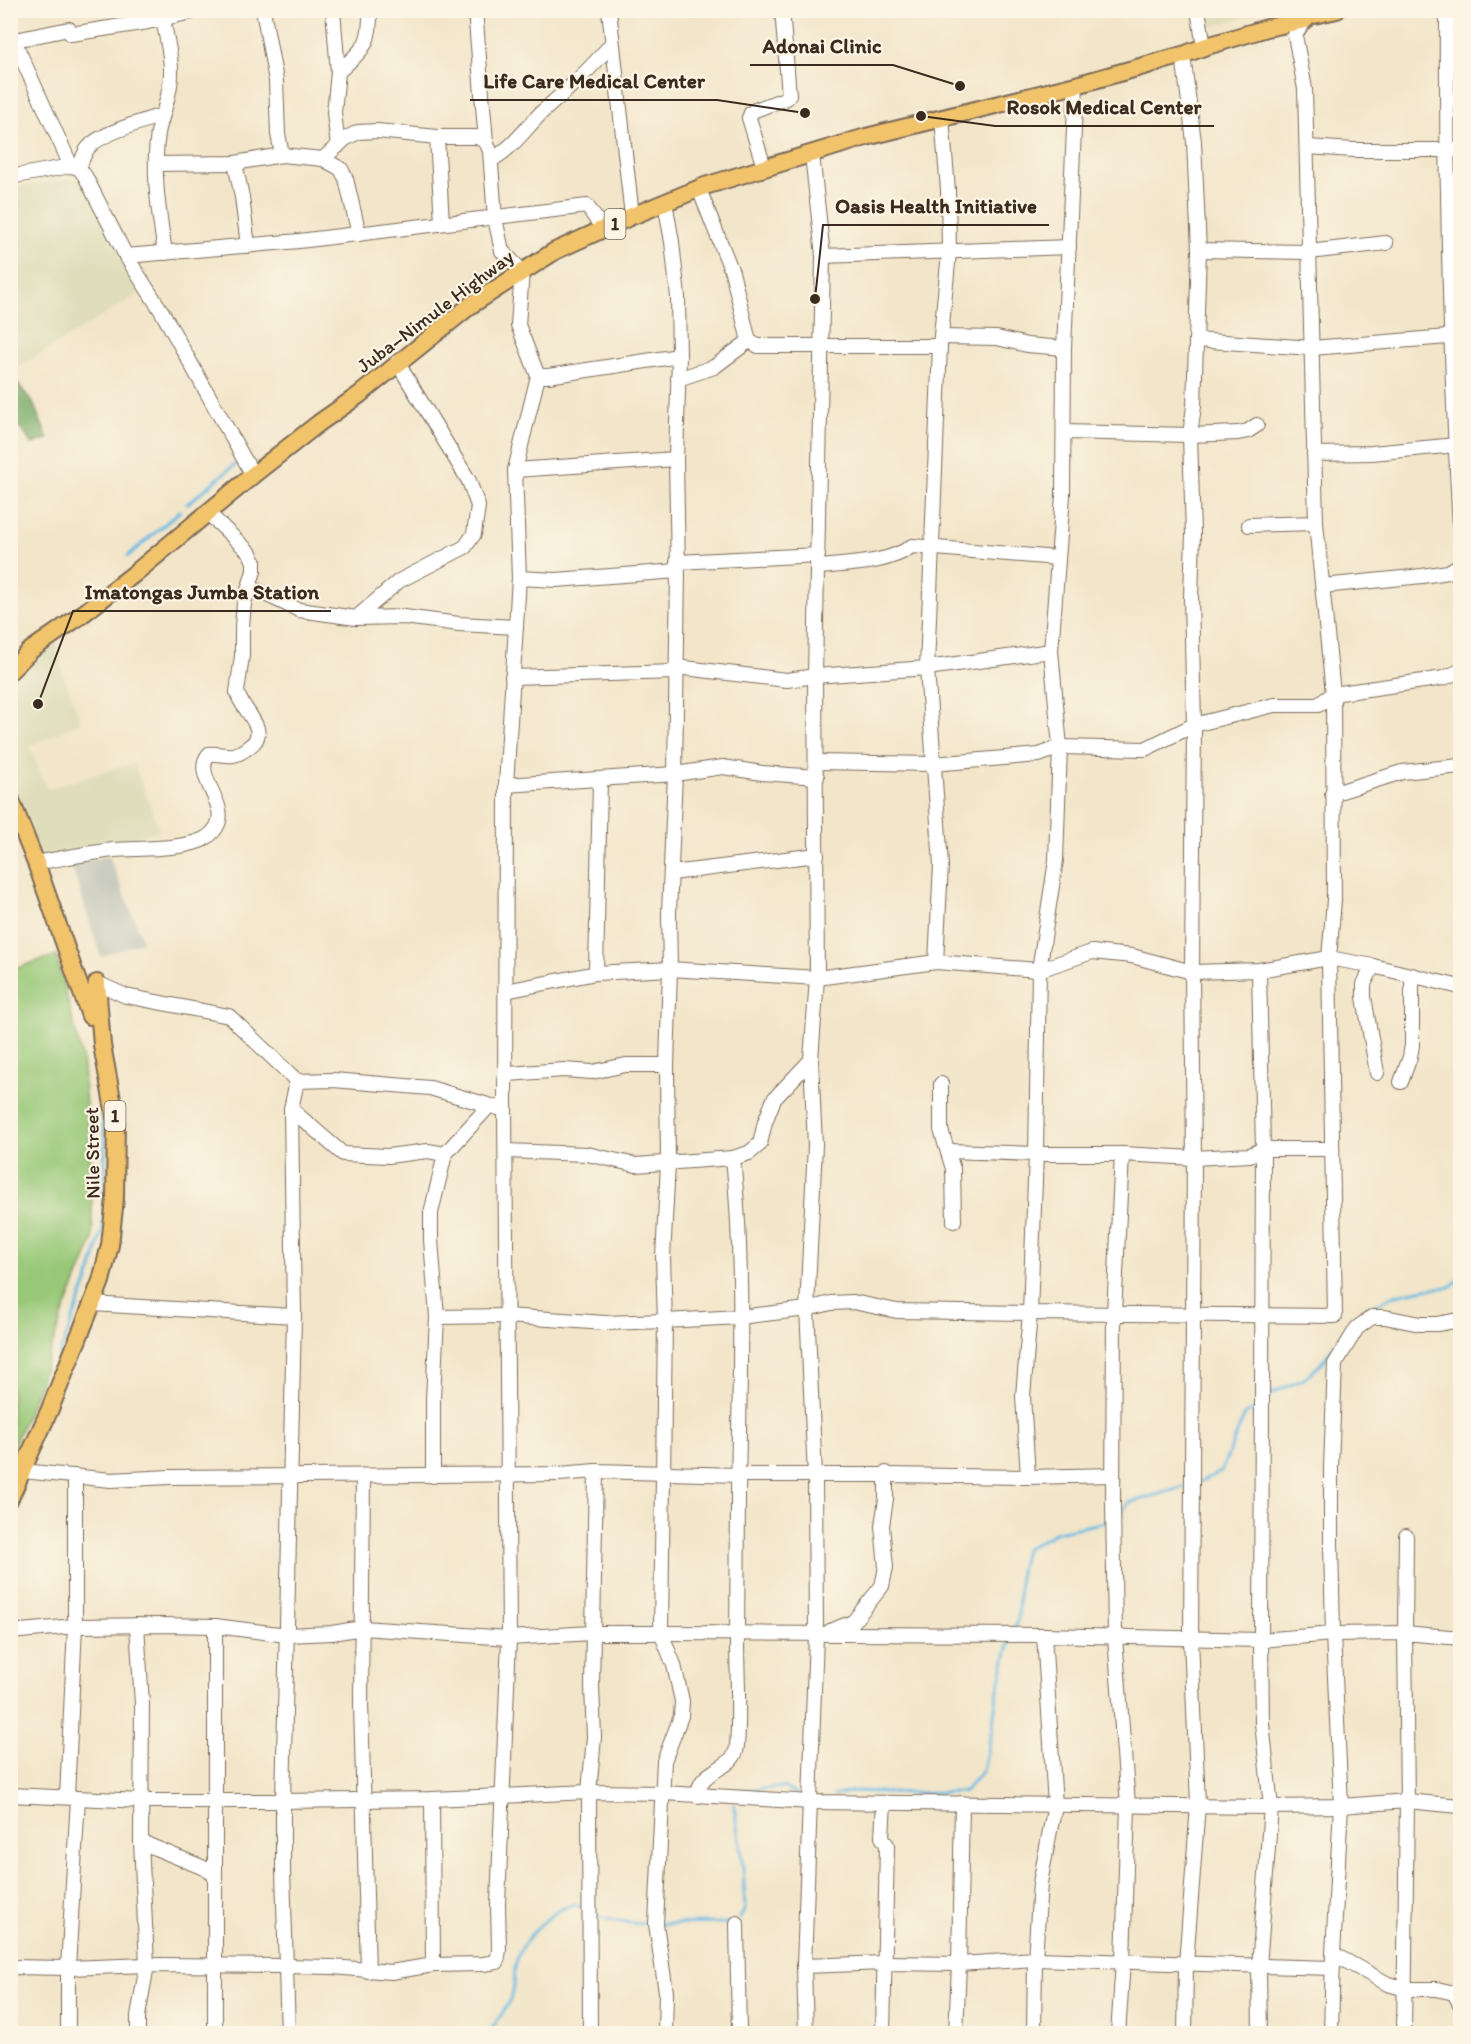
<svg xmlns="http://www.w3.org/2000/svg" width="1471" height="2044" font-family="Itim,sans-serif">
<rect width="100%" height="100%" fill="#fcf5e5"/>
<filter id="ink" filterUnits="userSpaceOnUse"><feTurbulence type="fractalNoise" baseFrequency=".0167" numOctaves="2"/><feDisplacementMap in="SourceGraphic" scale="12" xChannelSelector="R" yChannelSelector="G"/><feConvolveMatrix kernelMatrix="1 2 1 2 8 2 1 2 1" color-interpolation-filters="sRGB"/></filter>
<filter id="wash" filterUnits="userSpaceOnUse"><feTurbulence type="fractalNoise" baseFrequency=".008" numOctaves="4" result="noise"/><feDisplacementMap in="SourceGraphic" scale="24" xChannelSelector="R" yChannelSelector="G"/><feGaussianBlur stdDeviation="1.35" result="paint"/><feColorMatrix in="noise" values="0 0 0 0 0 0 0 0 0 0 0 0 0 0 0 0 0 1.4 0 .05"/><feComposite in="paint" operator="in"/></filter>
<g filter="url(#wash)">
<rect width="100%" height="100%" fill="#f2e5c9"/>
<g fill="#dfddbb">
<polygon points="1202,10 1268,11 1205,28"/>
<polygon points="82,177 140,293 19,367 10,365 10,188"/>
<polygon points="56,642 63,674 81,722 30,746 47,789 134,763 159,831 110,842 42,865 11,780 11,676 37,652"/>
</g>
<polygon fill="#c3c6b9" points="109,856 143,941 101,957 71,864"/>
<polygon fill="#97c877" stroke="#69794a" stroke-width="1.5" points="56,955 82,1057 90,1154 93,1240 60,1322 37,1391 11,1452 11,970"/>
<polygon fill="#79ac68" stroke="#5a6b43" stroke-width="1.5" points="11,379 14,379 33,403 48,439 32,444 21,428 11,424"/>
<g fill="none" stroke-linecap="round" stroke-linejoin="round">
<g stroke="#67b9e2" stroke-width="3">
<polyline points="187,504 236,464"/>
<polyline points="128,556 180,511"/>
<polyline points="1267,1399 1271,1394 1304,1379 1321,1364 1355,1318 1375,1305 1395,1295 1424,1289 1450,1287 1460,1279"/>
<polyline points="34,1421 91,1272 103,1227 105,1142 98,1082"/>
<polyline points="10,1474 23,1446"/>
<polyline points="1197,1483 1221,1472 1245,1414 1258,1408"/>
<polyline points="1117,1514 1123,1511 1128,1503 1188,1486"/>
<polyline points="1013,1630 1018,1619 1020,1571 1025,1549 1057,1532 1106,1522 1110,1519"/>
<polyline points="737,1791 783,1787 800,1796"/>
<polyline points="834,1796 853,1791 911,1793 964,1792 983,1770 992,1729 997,1694 1010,1639"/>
<polyline points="734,1804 743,1867 745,1909 740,1918"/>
<path d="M594 1915C607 1921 637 1924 652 1924"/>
<polyline points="659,1924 733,1923"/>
<path d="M488 2034C497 2021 507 2009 512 1994 516 1984 513 1973 516 1962 523 1937 549 1913 573 1904L584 1908"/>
</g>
</g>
</g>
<g filter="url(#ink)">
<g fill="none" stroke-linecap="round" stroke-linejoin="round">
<g stroke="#7b6b5a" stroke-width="16">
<g id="minor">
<path d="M162 10C164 32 172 53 171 74 171 94 162 114 158 133 152 172 159 213 165 253"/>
<polyline points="263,10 276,81 278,134 282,155"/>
<polyline points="333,10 338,72 334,113 338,146"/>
<polyline points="475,10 486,142"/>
<polyline points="609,10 632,216"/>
<polyline points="1198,10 1204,47"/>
<polyline points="1302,10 1305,20 1295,35 1305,89 1316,523 1333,694 1334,900 1329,958 1335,1316 1030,1313 1036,1154 1039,970 1092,952 1132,956 1192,972 1259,970 1329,958 1373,966 1460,987"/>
<path d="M1447 10C1446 183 1450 355 1460 527"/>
<polyline points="10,32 71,166"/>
<polyline points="71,34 148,22 200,10"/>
<polyline points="15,40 69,29"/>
<polyline points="1183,55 1194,142 1199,250 1194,406 1190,435 1193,534 1191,597 1194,725 1192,972 1194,1158 1191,1638 1198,1805 1186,1964 1185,2034"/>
<path d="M338 72C363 49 371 46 370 10"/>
<polyline points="437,137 442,223"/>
<polyline points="1307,147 1354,150 1460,150"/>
<polyline points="812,154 823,256 815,676 817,978 811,1060 815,1145 807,1309 815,1475 816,1635 804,1966 885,1963 959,1964 1035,1959 1333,1968"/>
<path d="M491 160C513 148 525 129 542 112 567 90 591 69 612 43"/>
<polyline points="235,163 242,197 248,246"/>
<polyline points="156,164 235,163 282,155 323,159 341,169 346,179 359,234"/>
<polyline points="764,167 749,118 751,113 755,110 787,98 789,95 782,10"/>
<path d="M79 168C82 161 84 152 89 147 100 133 145 121 162 115"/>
<polyline points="10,177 71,166 79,168 85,176 126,256 162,312 253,475"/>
<polyline points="699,189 732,272 749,341 758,346 940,346"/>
<polyline points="1199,250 1309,252 1386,243"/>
<polyline points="126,256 299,241 587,206 603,229"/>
<polyline points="823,256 1069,247"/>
<polyline points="941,337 997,338 1027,345 1064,348"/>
<polyline points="1196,340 1312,348 1460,336"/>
<polyline points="538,376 548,376 679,356"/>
<polyline points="678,379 714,367 749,341"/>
<polyline points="1065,432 1190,435 1238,433 1248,431 1257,425"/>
<polyline points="1314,454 1372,453 1456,445"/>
<polyline points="515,470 676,459"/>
<polyline points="1249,525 1316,523"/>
<polyline points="677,562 818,555"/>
<path d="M818 567C848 564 888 564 912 546L1057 558"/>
<polyline points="519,578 556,580 678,571"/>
<polyline points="1323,586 1422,576 1448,572 1460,565"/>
<polyline points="250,587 299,610 356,618 404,617 459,624 516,627"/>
<polyline points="356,618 399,581 465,547 474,534 478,506 469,481 397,362"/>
<polyline points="676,667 787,680 815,676 927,668 1051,651"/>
<polyline points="512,677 676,672"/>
<polyline points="817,762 933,764 1039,755 1060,747 1145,749 1194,725 1274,705 1318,705 1333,694 1444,678 1460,671"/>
<polyline points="506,785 675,774 723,767 762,773 817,777"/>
<polyline points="1332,794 1402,772 1460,766"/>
<path d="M36 863C62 858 88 853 114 850 140 848 178 850 202 840 214 834 222 823 219 810 216 793 195 770 209 754 217 753 225 756 233 755 240 754 245 750 250 746 272 730 240 709 237 692L242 656V626L244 603 254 571V562L250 553 208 513"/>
<polyline points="672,873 817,855"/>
<polyline points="936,962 941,865 927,668 940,346 949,252 948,190 942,118"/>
<polyline points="1373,966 1364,984 1364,997 1377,1073"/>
<polyline points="1259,970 1263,1149 1261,1640 1262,1723 1271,1807 1259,1967 1260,2034"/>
<polyline points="596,973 600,780"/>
<polyline points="97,983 126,996 229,1016 297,1081 291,1109 294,1316 283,1801 283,1870 288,2034"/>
<polyline points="506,991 596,973 670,969 817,978 936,962 1039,970 1056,860 1060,747 1051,651 1063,495 1064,348 1076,85"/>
<polyline points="508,1074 564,1070 592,1072 626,1065 667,1065"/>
<polyline points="297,1081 333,1080 430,1088 505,1110 506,785 519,578 515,470 538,376 518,325 522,271 502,251 495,218 490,151 486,142 477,137 437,137 377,131 358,132 345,139 323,159"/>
<polyline points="1401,1082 1410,1057 1412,1045 1412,975"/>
<polyline points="941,1084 941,1130 953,1169 954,1221"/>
<polyline points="291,1109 343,1154 388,1156 428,1151 445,1154"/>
<polyline points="506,1151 587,1154 636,1165 733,1158 749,1153 760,1144 765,1122 774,1099 811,1060"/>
<polyline points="949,1151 1036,1154 1122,1154 1194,1158 1250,1155 1263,1149 1332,1149"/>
<polyline points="92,1304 294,1316"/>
<polyline points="437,1317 507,1316 605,1323 665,1321 740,1317 807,1309 831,1303 853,1302 897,1311 1030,1313 1023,1396 1028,1477"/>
<polyline points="23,1471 111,1480 170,1477 559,1474 596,1471 738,1475 886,1475 1028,1477 1113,1475"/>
<polyline points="363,1476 361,1702 368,1971"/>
<polyline points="433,1476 433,1399 437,1317 431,1240 431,1213 445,1154 488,1107"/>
<polyline points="137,1625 142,1704 141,1842 147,1965 138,2016 138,2034"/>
<polyline points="830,1631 853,1622 882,1586 886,1567 882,1526 886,1499 886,1473"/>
<polyline points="10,1632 75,1626 160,1625 215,1626 287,1635 332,1633 362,1628 509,1638 592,1633 661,1633 1044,1635 1261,1640 1333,1634 1405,1633 1460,1638"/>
<polyline points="10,1795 142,1801 283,1801 432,1799 589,1792 664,1793 811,1802 1271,1807 1341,1806 1407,1801 1460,1806"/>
<path d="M698 1796C698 1767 735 1772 737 1746 740 1711 737 1676 737 1641 737 1594 738 1547 738 1500 739 1386 745 1271 733 1158"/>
<polyline points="67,1797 75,1626 75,1476"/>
<polyline points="432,1799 433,1965"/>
<polyline points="141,1842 204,1868 214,1874"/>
<polyline points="737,1923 739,2034"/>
<polyline points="1333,1954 1388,1984 1406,1989 1437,1989 1454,1993 1460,2004"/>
<polyline points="804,1966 806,2034"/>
<polyline points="10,1967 68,1968 147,1965 285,1966 333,1967 391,1972 433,1965 483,1964 497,1962 499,1950 498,1904 509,1638 505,1110"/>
<polyline points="68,2034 68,1968 78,1798"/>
<polyline points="215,2034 215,1626"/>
<polyline points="590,2034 589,1792 594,1737 592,1686 596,1471"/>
<polyline points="665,2034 666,1992 656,1924 664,1761 681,1716 682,1701 674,1665 661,1633 665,1321 663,1257 668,1164 667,1065 670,969 669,913 675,774 678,571 676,459 679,356 678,297 672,242 665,202"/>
<polyline points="883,2034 887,1845 882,1837 884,1803"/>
<polyline points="956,2034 959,1964 962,1803"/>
<polyline points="1034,2034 1035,1959 1040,1883 1055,1805 1044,1635"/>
<polyline points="1118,2034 1123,1962 1128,1805 1115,1637 1113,1502 1114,1314 1122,1154"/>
<polyline points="1331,2034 1333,1954 1341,1806 1333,1634 1331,1543 1331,1467 1335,1364 1357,1328 1372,1317 1385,1317 1420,1324 1437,1324 1460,1320"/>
<polyline points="1404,2034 1407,1801 1405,1633 1406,1536"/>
</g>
</g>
<g stroke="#7b6b5a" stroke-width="20">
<g id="major">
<polyline points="10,671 31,650 80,616 134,574 253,475 319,423 359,395 471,305 555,251 632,216 705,186 866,137 1076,85 1183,55 1204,47 1267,28 1305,20 1309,16 1337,10"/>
<polyline points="10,798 36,863 90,1016 97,983 102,1045 116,1121 115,1199 110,1245 101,1281 92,1304 50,1409 10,1498"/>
</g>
</g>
<use href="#minor" stroke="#fff" stroke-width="14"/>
<use href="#major" stroke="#f1c36a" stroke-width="16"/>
</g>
</g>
<g text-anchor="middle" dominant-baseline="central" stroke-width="4.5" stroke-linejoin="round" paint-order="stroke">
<g fill="#fcf5e5" stroke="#75675a" stroke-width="1.5">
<rect x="604.5" y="209" width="21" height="30" rx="4.5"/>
<rect x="104.5" y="1101" width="21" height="30" rx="4.5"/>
</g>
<g font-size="18" font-weight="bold" fill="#3b2a1e">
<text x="615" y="224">1</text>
<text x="115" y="1116">1</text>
</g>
<g font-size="20" fill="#3b2a1e" stroke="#fcf5e5">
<text transform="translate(435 311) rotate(-37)">Juba–Nimule Highway</text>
<text transform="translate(92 1153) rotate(-91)">Nile Street</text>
</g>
</g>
<path fill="none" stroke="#3b2a1e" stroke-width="2" d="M960 86L893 65H750M805 113L717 100H470M921 116L995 126H1214M815 299L823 225H1049M38 704L73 611H331"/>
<g fill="#3b2a1e" stroke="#fcf5e5" stroke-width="2">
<circle cx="960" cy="86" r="6"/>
<circle cx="805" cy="113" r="6"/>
<circle cx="921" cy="116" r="6"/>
<circle cx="815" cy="299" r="6"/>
<circle cx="38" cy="704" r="6"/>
</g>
<g font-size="21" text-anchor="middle" font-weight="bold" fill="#3b2a1e" stroke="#fcf5e5" stroke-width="4.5" stroke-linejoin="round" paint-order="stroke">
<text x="822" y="53">Adonai Clinic</text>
<text x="594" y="88">Life Care Medical Center</text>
<text x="1104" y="114">Rosok Medical Center</text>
<text x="936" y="213">Oasis Health Initiative</text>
<text x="202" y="599">Imatongas Jumba Station</text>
</g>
<rect width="1471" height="2044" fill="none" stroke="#fcf5e5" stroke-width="36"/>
</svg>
